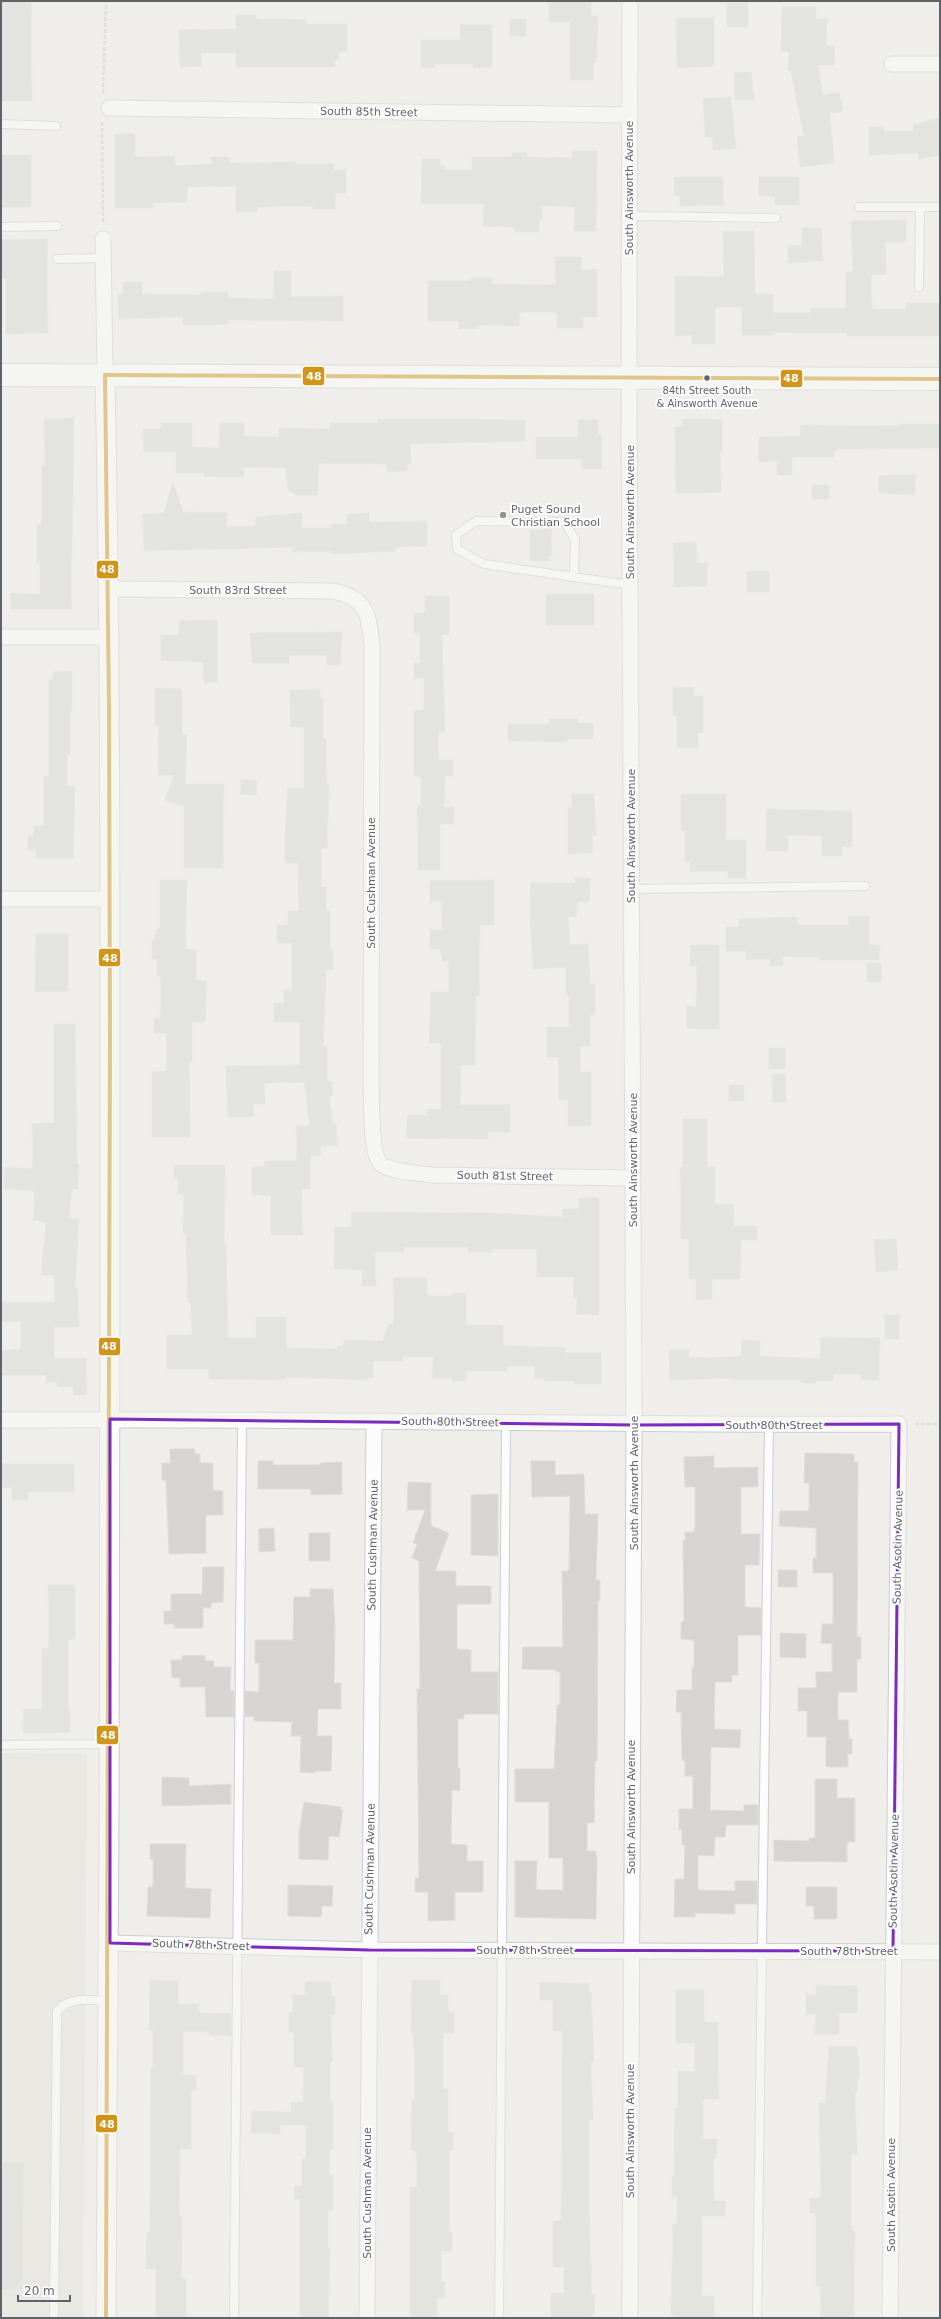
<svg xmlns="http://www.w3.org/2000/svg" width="941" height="2319" font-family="'DejaVu Sans',sans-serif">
<rect width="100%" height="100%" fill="#efeeea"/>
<polygon fill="#e2e0da" points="1,1753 87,1754 83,2318 1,2318"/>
<g fill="#d6d5d3" stroke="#deddd9">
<polygon points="1,1 31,1 32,101 1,101"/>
<polygon points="549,1 591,1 591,16 598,16 596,63 593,63 593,80 570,80 570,22 549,22"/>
<rect x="727" y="3" width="21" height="24"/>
<polygon points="782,7 816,7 816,19 827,19 826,46 835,46 834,65 818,65 823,95 839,92 843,111 830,113 834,163 800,167 797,137 804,136 791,71 788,71 789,52 781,52"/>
<polygon points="236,15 256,15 256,19 306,20 306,24 347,24 347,52 339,52 339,59 335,59 335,67 236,67 236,53 201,53 201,66 180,67 179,30 236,29"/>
<polygon points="676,18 714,18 714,66 677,68"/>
<rect x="510" y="19" width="16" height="17"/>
<polygon points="460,25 492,25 492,67 473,68 473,64 435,64 435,68 421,68 421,40 461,40"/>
<polygon points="751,72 754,100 735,100 734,73"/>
<polygon points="731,97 736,149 713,150 712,137 705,137 703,98"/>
<polygon points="940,118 940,155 919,159 918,153 869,155 869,127 884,127 884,131 914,131 913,125"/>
<polygon points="115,134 135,134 135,157 175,156 175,166 212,164 211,157 229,157 229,163 295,162 295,164 334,164 334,170 346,170 346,193 335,193 335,209 313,209 313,206 257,207 257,212 236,212 236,186 187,187 187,202 153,203 153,208 115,208"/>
<polygon points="572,151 597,151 596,231 574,231 575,207 542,206 542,220 539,220 539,232 515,232 515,227 483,226 484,204 421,204 422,159 440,159 440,165 444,165 444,170 472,170 472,157 512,157 512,153 527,153 527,157 572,158"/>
<rect x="1" y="155" width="30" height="52"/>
<polygon points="674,177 723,177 723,205 680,206 680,196 675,196"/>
<polygon points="759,177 799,177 799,205 775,205 775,196 759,196"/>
<polygon points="906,220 906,242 885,242 886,274 871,275 872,309 906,309 906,303 939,303 940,336 847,336 847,333 773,332 774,335 742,335 742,307 715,307 715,344 692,344 692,335 675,336 675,276 724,277 723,232 754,231 755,294 773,294 773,313 811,313 811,308 846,308 846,272 853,272 851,221"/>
<polygon points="802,228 821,228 823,261 788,263 788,246 802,245"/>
<polygon points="47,239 48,333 6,334 6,278 1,278 1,240"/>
<polygon points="555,257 581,257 581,270 597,269 597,317 583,317 583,328 557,328 557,312 520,312 519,326 478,325 478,328 459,329 459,321 428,321 428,281 470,281 470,278 492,278 492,284 556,285"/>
<polygon points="274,271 291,271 291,297 343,296 343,321 228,320 228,324 183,325 183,317 119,319 118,294 123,294 123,282 142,282 142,294 201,295 201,292 228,292 228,298 273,299"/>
<polygon points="74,418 71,609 11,609 11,593 40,594 40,563 37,563 37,524 42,524 42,465 45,465 44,419"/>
<polygon points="378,419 525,420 525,441 410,444 411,464 407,464 407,471 387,472 387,464 319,463 318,495 297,495 288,490 286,468 244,467 244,477 204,476 204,473 176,473 176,452 144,452 143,429 161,429 161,423 192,423 192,447 219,448 220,423 244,423 244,436 279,437 279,428 330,429 330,423 378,423"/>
<polygon points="682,419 722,420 722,452 720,452 721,492 676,493 675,427 682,427"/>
<polygon points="578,420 598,420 598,434 601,434 602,469 582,469 582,459 536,459 536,437 578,437"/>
<polygon points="900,424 940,424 940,448 842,449 834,450 834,457 792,457 792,475 777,475 777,461 759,462 759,437 800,436 801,425 900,426"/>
<polygon points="915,475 915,495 879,493 879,476"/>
<polygon points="173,482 183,512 227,513 226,527 256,526 256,517 302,513 302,528 331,528 331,525 347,524 347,514 369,513 369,522 427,521 427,546 395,547 395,551 332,554 332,551 292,552 292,547 144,551 143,514 164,513"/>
<rect x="812" y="485" width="17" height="14"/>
<polygon points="551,529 552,556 549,556 549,561 530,561 530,530"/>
<polygon points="696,542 697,563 707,563 707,586 674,587 673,543"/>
<polygon points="769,571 769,592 747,592 747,572"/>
<rect x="546" y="594" width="48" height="31"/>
<polygon points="425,596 449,596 449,635 442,634 445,732 438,732 439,760 453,760 453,776 445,776 444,807 454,807 454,824 440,824 440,870 418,870 417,806 421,807 421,776 414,776 414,710 424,710 424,678 414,678 414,663 420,663 420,634 414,634 414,613 425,613"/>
<polygon points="217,620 217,682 204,683 203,662 161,660 161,635 179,635 179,621"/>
<polygon points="342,632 340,665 327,665 327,655 289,655 289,663 252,663 250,633"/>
<polygon points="72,671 72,711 70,711 70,754 67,754 67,786 75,787 73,858 36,858 36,850 28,850 28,836 34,836 34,826 44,826 44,776 49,777 49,680 53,680 53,672"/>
<polygon points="673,687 694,688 694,696 703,696 703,733 698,733 698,748 677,748 677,715 673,715"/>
<polygon points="155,688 182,689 182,735 187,735 185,784 224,784 223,868 184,868 184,807 165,800 174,775 158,775 159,726 155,726"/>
<polygon points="320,689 320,699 323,699 323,738 326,738 327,785 329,785 327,848 321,848 321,887 326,887 326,911 330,911 330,950 333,950 333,970 326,970 323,1046 327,1046 327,1081 331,1081 333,1095 329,1096 333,1125 336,1125 337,1145 320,1146 321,1156 310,1156 310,1189 301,1189 303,1235 271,1235 271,1196 252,1194 252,1167 265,1166 265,1161 297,1161 296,1126 310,1126 304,1082 264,1083 265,1104 253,1104 254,1116 228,1117 226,1066 300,1065 300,1022 274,1022 274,1003 284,1003 284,990 292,990 292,943 277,943 277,925 288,925 288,911 299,911 298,863 285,863 285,833 288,788 304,788 304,727 291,727 290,690"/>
<polygon points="549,719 578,719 578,723 593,723 593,739 567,739 567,742 508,741 508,724 549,724"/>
<polygon points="241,780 257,780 256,795 240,794"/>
<polygon points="572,794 594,794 596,835 592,835 593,853 568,854 568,807 572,807"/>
<polygon points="681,794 726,794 726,840 746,840 746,878 728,878 728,871 690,871 690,862 685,862 685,831 681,831"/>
<polygon points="767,809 852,811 852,847 842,846 842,856 822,856 822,836 788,835 788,851 766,851"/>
<polygon points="575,878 590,878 589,902 577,902 576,917 568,916 570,945 588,944 590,984 595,984 595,1015 590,1015 590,1046 580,1046 580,1072 591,1072 591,1126 568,1126 568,1100 559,1100 559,1057 547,1057 547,1027 569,1027 569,995 566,995 566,967 533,969 530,910 531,882 575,884"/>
<polygon points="160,880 187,880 185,949 196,950 196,980 207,981 205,1022 192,1022 192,1062 189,1062 190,1137 152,1137 152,1072 167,1071 167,1033 154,1033 154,1018 160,1018 161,976 157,976 157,959 152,959 152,941 155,941 156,929 160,929"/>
<polygon points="494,880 494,925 480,925 479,996 476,996 475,1065 461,1065 460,1105 510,1105 510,1132 488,1132 488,1139 406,1138 408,1115 427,1116 427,1109 441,1110 441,1043 429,1043 431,992 449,992 449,961 442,961 442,953 440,953 440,949 430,949 430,930 442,930 441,901 430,902 430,881"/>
<polygon points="848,916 869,916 869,945 880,945 879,960 819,960 820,957 783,956 783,966 770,966 770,959 746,959 746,951 726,951 726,927 739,927 739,919 797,917 797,925 849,925"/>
<polygon points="36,934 68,934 68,991 35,992"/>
<polygon points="691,945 719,945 719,1029 687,1028 687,1006 696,1007 697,966 690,966"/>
<rect x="867" y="963" width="14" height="19"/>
<polygon points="54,1024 75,1024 77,1164 79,1164 78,1189 72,1189 69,1218 79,1219 75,1288 78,1288 79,1327 54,1327 54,1359 86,1358 87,1394 73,1395 73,1386 57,1387 57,1382 46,1382 46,1375 1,1375 1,1351 21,1349 21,1321 1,1322 1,1303 55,1302 54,1275 41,1275 46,1222 33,1220 35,1191 4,1189 5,1167 33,1169 32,1124 54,1123"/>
<rect x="769" y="1048" width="16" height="21"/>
<polygon points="772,1074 785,1074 786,1102 773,1103"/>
<rect x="729" y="1085" width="15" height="16"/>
<polygon points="683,1119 707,1119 707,1167 715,1167 715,1204 733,1204 734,1226 757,1226 757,1240 741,1240 740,1279 712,1279 712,1299 696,1300 696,1279 689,1279 689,1239 681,1239 680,1167 683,1167"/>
<polygon points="174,1165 225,1165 224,1244 226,1244 228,1338 256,1338 256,1317 286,1317 286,1348 338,1349 338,1346 344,1346 344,1340 383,1341 388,1324 394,1324 393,1278 427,1278 427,1296 453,1296 453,1293 466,1293 466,1325 503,1325 503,1345 565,1348 565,1353 601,1353 601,1384 574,1384 574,1381 544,1381 544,1378 535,1378 535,1366 507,1366 507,1371 466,1371 466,1381 452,1381 452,1378 432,1378 433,1357 403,1357 403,1361 373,1361 373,1378 367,1378 367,1380 286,1377 285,1380 209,1379 209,1369 167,1369 167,1335 192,1335 191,1303 188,1303 186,1233 183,1233 184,1194 178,1194 178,1179 174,1179"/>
<polygon points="579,1198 599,1198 599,1315 576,1314 577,1298 573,1298 574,1277 537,1277 537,1249 492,1249 492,1252 468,1252 468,1247 404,1247 404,1252 375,1252 376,1286 362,1286 363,1270 334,1269 335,1227 351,1227 352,1212 492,1213 563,1217 563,1209 579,1209"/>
<polygon points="896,1239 898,1270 876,1272 874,1240"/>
<rect x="885" y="1315" width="14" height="24"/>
<polygon points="821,1337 880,1338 879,1380 861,1380 861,1374 833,1374 833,1381 816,1381 815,1383 801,1383 801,1380 731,1380 731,1378 670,1380 669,1350 689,1350 689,1358 731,1357 741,1356 742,1340 760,1341 760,1356 820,1359"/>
<polygon points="170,1449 195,1449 195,1454 200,1454 200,1463 213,1463 213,1490 223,1491 223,1515 206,1515 206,1553 169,1554 166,1480 162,1480 162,1463 170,1463"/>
<polygon points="805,1453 854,1454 854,1462 858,1462 857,1637 861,1637 861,1659 857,1659 857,1692 838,1692 838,1720 848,1720 849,1739 852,1739 852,1754 848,1754 848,1767 826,1767 826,1737 807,1737 807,1711 798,1711 798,1688 816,1688 816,1672 832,1672 832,1644 821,1643 822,1624 833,1624 833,1573 813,1573 813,1558 816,1558 816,1528 779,1526 780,1511 809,1511 809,1483 804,1483"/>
<polygon points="714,1456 714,1468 758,1467 758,1487 741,1487 741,1534 760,1534 759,1565 745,1565 745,1607 761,1608 761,1635 738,1635 738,1675 732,1675 732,1682 715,1682 714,1729 741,1730 740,1748 711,1747 710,1810 744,1811 744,1805 758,1805 758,1825 726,1825 725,1837 715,1837 714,1856 698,1855 698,1890 735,1891 735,1881 757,1881 757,1904 735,1904 735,1914 695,1913 695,1917 674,1917 675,1879 684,1879 685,1845 682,1845 682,1830 679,1830 679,1809 693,1809 693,1776 685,1776 685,1760 682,1760 681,1712 676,1712 677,1690 692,1690 692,1667 694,1667 694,1640 681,1639 681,1622 684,1622 683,1540 685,1540 685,1532 694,1532 695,1528 695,1487 685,1487 684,1457"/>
<polygon points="258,1461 273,1461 273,1465 320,1465 320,1463 342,1462 342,1494 311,1495 311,1489 258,1489"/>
<polygon points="531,1461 555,1461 555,1475 584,1474 585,1514 598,1514 596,1580 600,1580 600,1601 598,1601 597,1761 595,1761 594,1823 587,1823 587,1851 595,1851 597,1857 596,1919 515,1917 515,1861 537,1861 536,1890 563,1890 563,1858 549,1858 549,1802 515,1802 515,1769 554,1769 557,1705 560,1705 560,1672 557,1672 557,1670 522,1669 523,1647 563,1647 562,1571 569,1571 570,1496 532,1497"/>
<polygon points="1,1464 74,1464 74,1492 28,1492 28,1500 12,1500 12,1487 1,1488"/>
<polygon points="408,1482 431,1483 431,1526 449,1533 435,1571 456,1571 456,1586 491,1586 491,1604 457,1604 457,1649 471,1650 471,1672 498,1672 498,1714 464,1714 464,1719 458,1719 458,1768 460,1768 460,1791 452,1790 451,1844 467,1845 467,1861 483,1861 483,1892 455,1892 455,1920 428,1921 428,1892 415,1892 415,1878 419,1878 417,1689 420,1689 419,1561 412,1558 417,1544 413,1543 425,1510 407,1510"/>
<polygon points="498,1494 498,1556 471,1555 471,1495"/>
<polygon points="274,1528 275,1551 259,1552 259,1529"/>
<rect x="309" y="1533" width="21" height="28"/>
<polygon points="203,1567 224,1567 223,1602 211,1603 211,1608 203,1608 203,1628 174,1628 174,1624 164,1624 164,1611 171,1611 171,1594 202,1594"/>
<rect x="778" y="1570" width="19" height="17"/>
<polygon points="48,1585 75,1585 75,1639 68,1640 68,1709 70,1709 70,1732 23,1733 24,1709 42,1709 42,1649 49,1649"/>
<polygon points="310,1589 333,1589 335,1628 334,1683 341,1683 341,1709 318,1709 317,1736 332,1736 331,1771 315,1771 315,1773 300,1772 301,1736 291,1736 292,1722 254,1721 254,1716 245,1717 245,1691 259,1692 259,1663 255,1663 255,1640 293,1640 294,1597 310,1597"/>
<polygon points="780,1633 806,1634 806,1658 780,1657"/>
<polygon points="205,1655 205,1661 214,1661 214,1667 231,1667 230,1690 234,1691 234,1717 206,1717 205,1687 180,1687 180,1678 172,1678 171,1660 182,1660 182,1656"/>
<polygon points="162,1777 189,1778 189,1786 231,1784 231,1804 162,1806"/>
<polygon points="815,1779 837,1779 837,1798 855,1798 855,1842 847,1842 847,1862 774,1861 774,1840 809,1841 809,1838 815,1838"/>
<polygon points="304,1802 341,1807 341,1810 343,1810 339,1837 329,1836 328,1860 299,1859 299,1833"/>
<polygon points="150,1844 186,1844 185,1888 211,1889 210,1918 147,1916 148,1887 153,1887 153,1859 150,1859"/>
<polygon points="288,1885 333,1886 332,1906 322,1906 321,1917 288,1916"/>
<polygon points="806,1887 837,1887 837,1919 814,1919 814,1906 806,1906"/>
<polygon points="150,1980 178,1981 178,2004 199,2004 199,2013 231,2014 231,2036 209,2035 209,2032 183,2031 183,2075 196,2076 196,2090 191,2090 191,2149 180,2149 179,2216 182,2216 181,2278 186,2278 186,2318 156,2318 156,2269 146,2269 147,2232 150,2232 151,2067 153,2067 153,2030 149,2030"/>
<polygon points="412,1980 440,1980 440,1995 448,1995 448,2012 454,2012 454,2033 443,2033 443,2089 448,2089 448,2132 453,2132 453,2150 449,2150 449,2232 452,2232 452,2251 441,2251 441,2281 445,2282 444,2298 437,2298 437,2318 410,2318 410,2187 417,2187 416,2150 411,2150 412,2100 415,2100 415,2062 413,2033 411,2033"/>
<polygon points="305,1982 331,1982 331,1997 335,1997 335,2015 331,2015 332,2062 330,2062 330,2102 333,2102 333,2149 330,2149 329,2175 333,2175 333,2210 328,2210 328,2248 330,2248 328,2318 300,2318 300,2199 294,2199 295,2186 302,2186 302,2159 306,2159 306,2125 280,2125 280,2134 251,2133 252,2111 291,2112 291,2102 303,2102 304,2067 294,2067 294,2032 289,2032 289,2013 293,2013 293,1995 305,1995"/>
<polygon points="540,1982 589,1984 589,1992 591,1992 594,2062 591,2062 593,2120 589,2120 589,2208 592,2295 594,2295 595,2314 592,2314 592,2318 551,2318 551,2293 564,2293 564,2267 553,2267 553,2221 561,2221 562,2031 553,2031 553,2000 540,2000"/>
<polygon points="816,1985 857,1986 857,2013 839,2013 839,2034 815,2034 816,2014 806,2014 806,1994 816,1995"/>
<polygon points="676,1990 704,1990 704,2022 718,2022 719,2099 703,2099 703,2139 717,2139 716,2159 713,2159 714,2201 725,2201 725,2216 702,2216 702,2296 714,2296 714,2318 674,2318 674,2315 671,2315 673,2224 677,2224 677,2197 672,2197 672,2176 674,2176 675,2108 678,2108 678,2071 695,2072 695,2043 676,2043"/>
<polygon points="829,2046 857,2047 857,2056 859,2056 859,2079 857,2079 857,2092 855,2092 857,2154 851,2154 851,2224 853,2231 855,2231 854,2318 821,2318 820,2286 816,2286 816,2213 810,2213 810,2198 821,2198 819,2103 825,2103"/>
<polygon points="1,2163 24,2163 23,2289 1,2289"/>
</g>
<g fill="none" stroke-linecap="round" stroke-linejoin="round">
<g stroke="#cbcccc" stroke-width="10">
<g id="service">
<polyline points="1,124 56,126"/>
<polyline points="859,207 940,207"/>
<polyline points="629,216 776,218"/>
<polyline points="1,227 57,226"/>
<polyline points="57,259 103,258"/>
<polyline points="919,287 920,207"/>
<polyline points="574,577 575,539 564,522 476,521 456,535 457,549 484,564 630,585"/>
<polyline points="632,889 865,886"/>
<polyline points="1,1745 109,1744"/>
<path d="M54 2318 57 2011C70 1996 89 2000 108 2001"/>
<polyline points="234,2318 242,1420"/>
<polyline points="499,2318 506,1423"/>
<polyline points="757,2318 769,1425"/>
</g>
</g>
<g stroke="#cbcccc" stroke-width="17">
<g id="minor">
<polyline points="630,1 629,376 634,1425 630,2318"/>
<polyline points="892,64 940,64"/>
<polyline points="109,108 629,115"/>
<polyline points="103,239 105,375"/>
<path d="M109 589 332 591C366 596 370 616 372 647L371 1085C372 1100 370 1154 381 1164 391 1172 420 1173 432 1175L633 1178"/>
<polyline points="1,637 110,637"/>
<polyline points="1,899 110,899"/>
<path d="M1 1420C300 1418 600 1426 899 1424L890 2318"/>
<polyline points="110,1943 369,1950 940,1952"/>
<polyline points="367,2318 374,1421"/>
</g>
</g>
<g stroke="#cbcccc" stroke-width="21">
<path id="tertiary" d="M105 375C111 671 110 967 110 1264 110 1615 109 1967 106 2318"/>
</g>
<g stroke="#cacacb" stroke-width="24">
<polyline id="secondary" points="1,375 940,379"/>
</g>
<g stroke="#cacfcc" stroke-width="2.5" stroke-dasharray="4 2" stroke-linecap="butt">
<polyline points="103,93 106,1"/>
<polyline points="102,122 103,223"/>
<polyline points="915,1424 940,1424"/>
</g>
<use href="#service" stroke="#fdfcfc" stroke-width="8"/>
<use href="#minor" stroke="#fdfcfc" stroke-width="15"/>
<use href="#tertiary" stroke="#fdfcfc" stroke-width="19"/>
<use href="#secondary" stroke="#fdfcfc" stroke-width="22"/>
<g stroke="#fff" stroke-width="7">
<g id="bus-1">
<polyline points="105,375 109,708 110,1041 106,2318"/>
<polyline points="105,375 940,379"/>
</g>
</g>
<use href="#bus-1" stroke="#d1951a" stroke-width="4"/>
</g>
<path d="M0 0H941V2319H0ZM110 1419 634 1425 899 1424 893 1951 369 1950 110 1943Z" fill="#efeeea" fill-opacity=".55" fill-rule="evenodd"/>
<path fill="none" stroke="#7b2cbf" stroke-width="3" stroke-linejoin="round" d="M110 1419 634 1425 899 1424 893 1951 369 1950 110 1943Z"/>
<circle fill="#5f6368" stroke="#fff" stroke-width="1.5" cx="707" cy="378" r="3.5"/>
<circle fill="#919496" stroke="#fff" stroke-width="1.5" cx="503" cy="515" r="4"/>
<g text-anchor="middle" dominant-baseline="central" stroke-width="4" stroke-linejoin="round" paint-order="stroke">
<g font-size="10" fill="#5f6368" stroke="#fff">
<text x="707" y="390">84th Street South<tspan x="707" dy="13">&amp; Ainsworth Avenue</tspan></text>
</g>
<g font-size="11" fill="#5f6368" stroke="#fff">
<text transform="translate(369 112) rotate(1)">South 85th Street</text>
<text transform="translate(629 188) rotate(-90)">South Ainsworth Avenue</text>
<text transform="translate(630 512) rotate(-90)">South Ainsworth Avenue</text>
<text x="238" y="590">South 83rd Street</text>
<text transform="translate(631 836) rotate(-90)">South Ainsworth Avenue</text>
<text transform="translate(371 883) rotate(-90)">South Cushman Avenue</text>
<text transform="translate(633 1160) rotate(-90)">South Ainsworth Avenue</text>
<text transform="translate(505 1176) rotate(1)">South 81st Street</text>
<text transform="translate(450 1422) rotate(1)">South 80th Street</text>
<text x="774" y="1425">South 80th Street</text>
<text transform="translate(634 1483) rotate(-90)">South Ainsworth Avenue</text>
<text transform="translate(373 1545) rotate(-89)">South Cushman Avenue</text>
<text transform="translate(898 1547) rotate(-89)">South Asotin Avenue</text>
<text transform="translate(631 1807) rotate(-90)">South Ainsworth Avenue</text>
<text transform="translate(370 1869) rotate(-89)">South Cushman Avenue</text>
<text transform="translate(894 1871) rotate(-89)">South Asotin Avenue</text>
<text transform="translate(201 1945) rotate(2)">South 78th Street</text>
<text x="525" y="1950">South 78th Street</text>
<text x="849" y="1951">South 78th Street</text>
<text transform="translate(630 2131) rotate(-90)">South Ainsworth Avenue</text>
<text transform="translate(367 2193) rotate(-90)">South Cushman Avenue</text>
<text transform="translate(891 2195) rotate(-90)">South Asotin Avenue</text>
</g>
<g font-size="11" fill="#5f6368" stroke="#fff" text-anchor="start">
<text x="511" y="509">Puget Sound<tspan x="511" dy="13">Christian School</tspan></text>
</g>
</g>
<g stroke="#fff" stroke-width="1.5">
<rect x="302" y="366" width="23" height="20" rx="4" fill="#d1951a"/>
<rect x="780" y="369" width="23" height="19" rx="4" fill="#d1951a"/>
<rect x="96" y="560" width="23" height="19" rx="4" fill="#d1951a"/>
<rect x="98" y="948" width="23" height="19" rx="4" fill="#d1951a"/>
<rect x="98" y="1337" width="23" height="19" rx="4" fill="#d1951a"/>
<rect x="96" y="1725" width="23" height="20" rx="4" fill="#d1951a"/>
<rect x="95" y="2114" width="23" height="19" rx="4" fill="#d1951a"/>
</g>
<g font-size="11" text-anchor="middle" font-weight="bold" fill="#fff">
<text x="314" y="380">48</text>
<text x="791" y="382">48</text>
<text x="107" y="573">48</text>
<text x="110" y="962">48</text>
<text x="109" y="1350">48</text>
<text x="108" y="1739">48</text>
<text x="107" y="2128">48</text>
</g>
<rect width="941" height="2319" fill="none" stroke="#5f6368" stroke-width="4"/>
<path d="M18 2295v6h52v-6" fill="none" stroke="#5f6368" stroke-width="2"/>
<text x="24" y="2295" font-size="12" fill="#5f6368" stroke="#ffffff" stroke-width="3" paint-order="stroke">20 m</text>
</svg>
